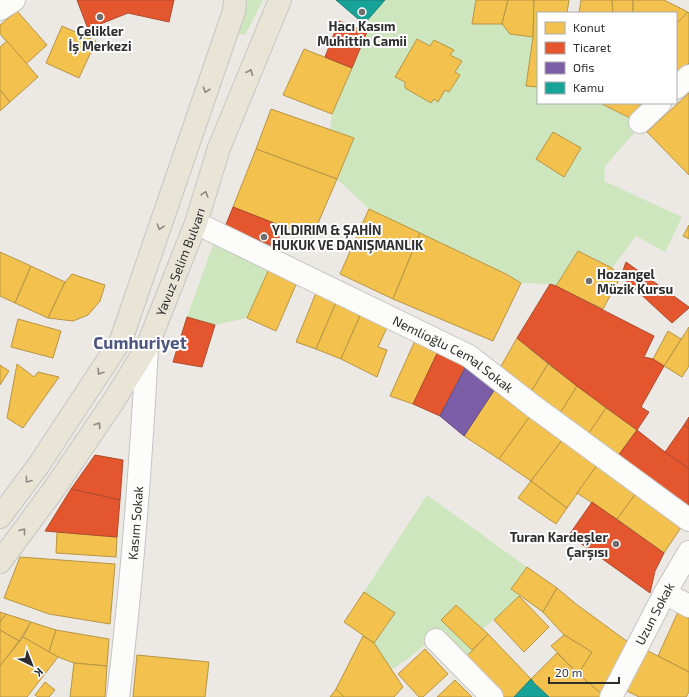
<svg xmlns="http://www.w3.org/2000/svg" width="689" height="697" font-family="'Exo 2',sans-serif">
<rect width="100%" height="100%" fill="#ece8e4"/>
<g fill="#cee6be">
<polygon points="248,0 263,0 245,35 239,34"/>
<polygon points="385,0 476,0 472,23 502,24 510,34 533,37 526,85 538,87 538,103 600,103 634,120 634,133 605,166 604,181 682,217 665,252 636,236 612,268 578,251 556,286 550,284 521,283 506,274 369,209 337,179 354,138 330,130 332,114 367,32 364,24"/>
<polygon points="213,245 269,269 247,318 215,325 187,317"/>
<polygon points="427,495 527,567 511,589 519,596 483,629 456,605 441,620 472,650 466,657 439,630 426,644 409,658 391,670 374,643 394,613 364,592"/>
</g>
<g fill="#f2c14e" stroke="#b79544">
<polygon points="476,0 508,0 502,24 472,24"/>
<polygon points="508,0 534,0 533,37 510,34 502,24"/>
<polygon points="534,0 569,0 567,13 538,13 538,87 526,86 533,37"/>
<polygon points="581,0 612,0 613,13 579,13"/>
<polygon points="612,0 633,0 633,13 613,13"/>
<polygon points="633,0 664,0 688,12 676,24 676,13 633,13"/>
<polygon points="17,11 47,45 26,64 0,34 0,25"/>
<polygon points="688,12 689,13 689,63 676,76 676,24"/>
<polygon points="62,26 96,41 79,78 46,63"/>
<polygon points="417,39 430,46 434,40 454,50 450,55 462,61 455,72 460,75 449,92 445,90 438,102 434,99 431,103 405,88 405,82 395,77"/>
<polygon points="7,41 38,77 10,102 0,90 0,47"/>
<polygon points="304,49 352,68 332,114 283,95"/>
<polygon points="0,90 10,102 0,111"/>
<polygon points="689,93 689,175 647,132"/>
<polygon points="600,103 641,103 634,120"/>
<polygon points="271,109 354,138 337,179 256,149"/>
<polygon points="553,132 581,148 564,177 536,159"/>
<polygon points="256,149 337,179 312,237 284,227 233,207"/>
<polygon points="369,209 420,233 393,299 340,274"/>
<polygon points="689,225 689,239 683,236"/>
<polygon points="420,233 506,274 521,283 493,341 393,299"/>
<polygon points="578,251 612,268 621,276 603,309 556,286"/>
<polygon points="0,252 31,266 15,303 0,296"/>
<polygon points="31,266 65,282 48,318 15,303"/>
<polygon points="269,269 298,280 276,331 247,318"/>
<polygon points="72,274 105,285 100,301 88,315 73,321 48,318 65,282"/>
<polygon points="318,288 338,298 316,349 296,342"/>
<polygon points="338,298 363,309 341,359 316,349"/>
<polygon points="363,309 390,321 378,347 387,350 377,377 341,359"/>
<polygon points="18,319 61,331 53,358 11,347"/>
<polygon points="689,327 689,366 682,377 664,366"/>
<polygon points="668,331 681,339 664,366 653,359"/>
<polygon points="418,334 442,343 413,404 390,396"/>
<polygon points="517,338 548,364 529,395 496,375"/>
<polygon points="17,364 34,377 38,372 59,377 23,428 7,418"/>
<polygon points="548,364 577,386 559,415 529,395"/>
<polygon points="0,365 9,371 0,385"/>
<polygon points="577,386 606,408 585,439 559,415"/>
<polygon points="495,389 531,415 499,459 464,436"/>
<polygon points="606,408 637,430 615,460 585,439"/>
<polygon points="531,415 563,439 531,481 499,459"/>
<polygon points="563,439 598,464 567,508 531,481"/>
<polygon points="598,464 637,492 617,519 577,493"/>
<polygon points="531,481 567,508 556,524 518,498"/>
<polygon points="637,492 684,523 664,553 617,519"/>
<polygon points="57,532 117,537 116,557 56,553"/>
<polygon points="20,557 115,564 110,624 49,614 4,598"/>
<polygon points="527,567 557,588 543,612 511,589"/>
<polygon points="557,588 576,604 628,642 603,695 578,674 592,652 564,635 543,612"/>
<polygon points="364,592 395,613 374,643 344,622"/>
<polygon points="519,596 549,627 524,652 494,620"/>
<polygon points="456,605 488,634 472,650 441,620"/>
<polygon points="0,612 6,614 0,622"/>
<polygon points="678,612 689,618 689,672 658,656"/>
<polygon points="6,614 31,622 19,641 0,630 0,622"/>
<polygon points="31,622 56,630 49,652 23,637"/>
<polygon points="0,630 19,641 0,666"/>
<polygon points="56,630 109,639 107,666 74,663 58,657 49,652"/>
<polygon points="488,634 531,679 514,697 502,697 466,657"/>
<polygon points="564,635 592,652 578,674 551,646"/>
<polygon points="363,636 374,643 403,687 394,697 344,697 336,689"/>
<polygon points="23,637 58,657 27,697 0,697 0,666"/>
<polygon points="425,649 448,674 423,697 419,697 398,674"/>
<polygon points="646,650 689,672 689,692 686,697 639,697 625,690"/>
<polygon points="557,653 578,674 603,695 601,697 549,697 534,683 531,679"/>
<polygon points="137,655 209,662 205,697 133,697"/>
<polygon points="74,663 107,666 105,697 70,697"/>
<polygon points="455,680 472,697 437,697"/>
<polygon points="45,682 55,690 49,697 38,697 35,695"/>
<polygon points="336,689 344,697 330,697"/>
</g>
<g fill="#e4572e" stroke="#ad4b2e">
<polygon points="77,0 174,0 169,22 128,13 88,29"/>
<polygon points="339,21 367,32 352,68 325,57"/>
<polygon points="233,207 284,227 275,247 225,227"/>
<polygon points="626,262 689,307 689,308 672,323 621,276"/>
<polygon points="550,284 556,286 654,336 644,357 653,359 664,366 641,407 649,412 637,430 577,386 517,338"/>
<polygon points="187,317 215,325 202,367 173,362"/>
<polygon points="442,343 457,351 465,368 440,416 413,404"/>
<polygon points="689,417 689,429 684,425"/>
<polygon points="684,425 689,429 689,469 665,452"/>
<polygon points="637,430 665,452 689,469 689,509 615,460"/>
<polygon points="95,455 123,460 120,500 71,489"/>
<polygon points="71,489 120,500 117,537 45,531"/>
<polygon points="592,502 664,553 655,571 650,593 569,535"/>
</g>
<polygon fill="#7b5ea7" stroke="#645083" points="465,368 495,389 464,436 440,416"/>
<g fill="#17a398" stroke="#1e8078">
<polygon points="336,0 385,0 364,24"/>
<polygon points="531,679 534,683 549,697 514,697"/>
</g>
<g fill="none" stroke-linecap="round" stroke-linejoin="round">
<g stroke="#c5c4c5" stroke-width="24">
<g id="minor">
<polyline points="0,9 14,0"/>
<polyline points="676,88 689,76"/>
<polyline points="640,122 660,103"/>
<path id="s1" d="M196 223 469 356 533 406 689 520"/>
<polyline points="665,593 689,606"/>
<polyline points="436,640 492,697"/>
<path id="s2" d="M118 697C132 581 141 464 147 347"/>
<path id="s3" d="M611 697 665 593 689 552"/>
</g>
</g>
<g stroke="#c6c5c4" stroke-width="24">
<g id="major">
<polyline points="0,517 38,466 121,340 234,11 235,0"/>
<path id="s4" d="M0 562 54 489 113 402 147 347 196 223 219 148 280 0"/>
</g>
</g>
<use href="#minor" stroke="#fcfcfb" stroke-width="22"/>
<use href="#major" stroke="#e8e4d6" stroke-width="22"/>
</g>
<defs><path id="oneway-chevron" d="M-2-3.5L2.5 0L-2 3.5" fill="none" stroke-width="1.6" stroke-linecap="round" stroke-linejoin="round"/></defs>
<g stroke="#8b8982">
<use href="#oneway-chevron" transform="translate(250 72) rotate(-67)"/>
<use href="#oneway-chevron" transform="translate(206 90) rotate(109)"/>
<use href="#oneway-chevron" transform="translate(205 194) rotate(-73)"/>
<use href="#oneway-chevron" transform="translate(160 227) rotate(109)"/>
<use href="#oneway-chevron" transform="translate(100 372) rotate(123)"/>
<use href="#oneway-chevron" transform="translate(98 425) rotate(-56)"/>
<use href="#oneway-chevron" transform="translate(28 480) rotate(126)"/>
<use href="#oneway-chevron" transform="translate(23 531) rotate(-53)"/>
</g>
<g fill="#706f6e" stroke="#fff" stroke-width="1.5">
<circle cx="362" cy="12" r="4"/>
<circle cx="100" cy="17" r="4"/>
<circle cx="264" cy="237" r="4"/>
<circle cx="589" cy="281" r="4"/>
<circle cx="616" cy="544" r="4"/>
</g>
<g text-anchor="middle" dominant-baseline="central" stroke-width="4" stroke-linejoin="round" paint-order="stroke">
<g font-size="13" font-weight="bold" fill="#2e2e2e" stroke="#fff">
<text x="362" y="26">Hacı Kasım<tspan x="362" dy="15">Muhittin Camii</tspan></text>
<text x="100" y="31">Çelikler<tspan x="100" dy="15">İş Merkezi</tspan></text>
<text x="272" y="230" text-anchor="start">YILDIRIM &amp; ŞAHİN<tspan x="272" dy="15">HUKUK VE DANIŞMANLIK</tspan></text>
<text x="597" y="274" text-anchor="start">Hozangel<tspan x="597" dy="15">Müzik Kursu</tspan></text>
<text x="608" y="537" text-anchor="end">Turan Kardeşler<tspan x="608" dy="15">Çarşısı</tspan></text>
</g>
<g font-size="13" fill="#2e2e2e" stroke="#fff">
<text stroke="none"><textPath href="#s4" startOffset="352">Yavuz Selim Bulvarı</textPath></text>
<text stroke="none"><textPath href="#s1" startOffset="289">Nemlioğlu Cemal Sokak</textPath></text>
<text stroke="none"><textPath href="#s2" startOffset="175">Kasım Sokak</textPath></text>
<text stroke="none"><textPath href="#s3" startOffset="94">Uzun Sokak</textPath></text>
</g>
<g font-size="17" font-weight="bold" fill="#4d5680" stroke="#fff">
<text x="140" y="342">Cumhuriyet</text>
</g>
</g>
<rect x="537" y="12" width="140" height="92" fill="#ffffff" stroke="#ababab"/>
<rect x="545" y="22" width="20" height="12" fill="#f2c14e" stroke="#ababab"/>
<text x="573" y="32" font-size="12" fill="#2e2e2e">Konut</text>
<rect x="545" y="42" width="20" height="12" fill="#e4572e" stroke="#ababab"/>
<text x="573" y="52" font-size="12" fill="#2e2e2e">Ticaret</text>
<rect x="545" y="62" width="20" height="12" fill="#7b5ea7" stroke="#ababab"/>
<text x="573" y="72" font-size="12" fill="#2e2e2e">Ofis</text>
<rect x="545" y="82" width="20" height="12" fill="#17a398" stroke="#ababab"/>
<text x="573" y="92" font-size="12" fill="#2e2e2e">Kamu</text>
<g transform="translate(32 665) rotate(137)" stroke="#ffffff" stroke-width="3" paint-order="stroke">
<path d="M0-3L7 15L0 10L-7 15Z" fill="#2e2e2e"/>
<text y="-6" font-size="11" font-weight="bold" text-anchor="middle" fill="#2e2e2e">K</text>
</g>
<path d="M549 677v6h70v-6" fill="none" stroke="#2e2e2e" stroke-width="2"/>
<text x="555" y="677" font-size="12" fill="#2e2e2e" stroke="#ffffff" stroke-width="3" paint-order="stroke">20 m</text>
</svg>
